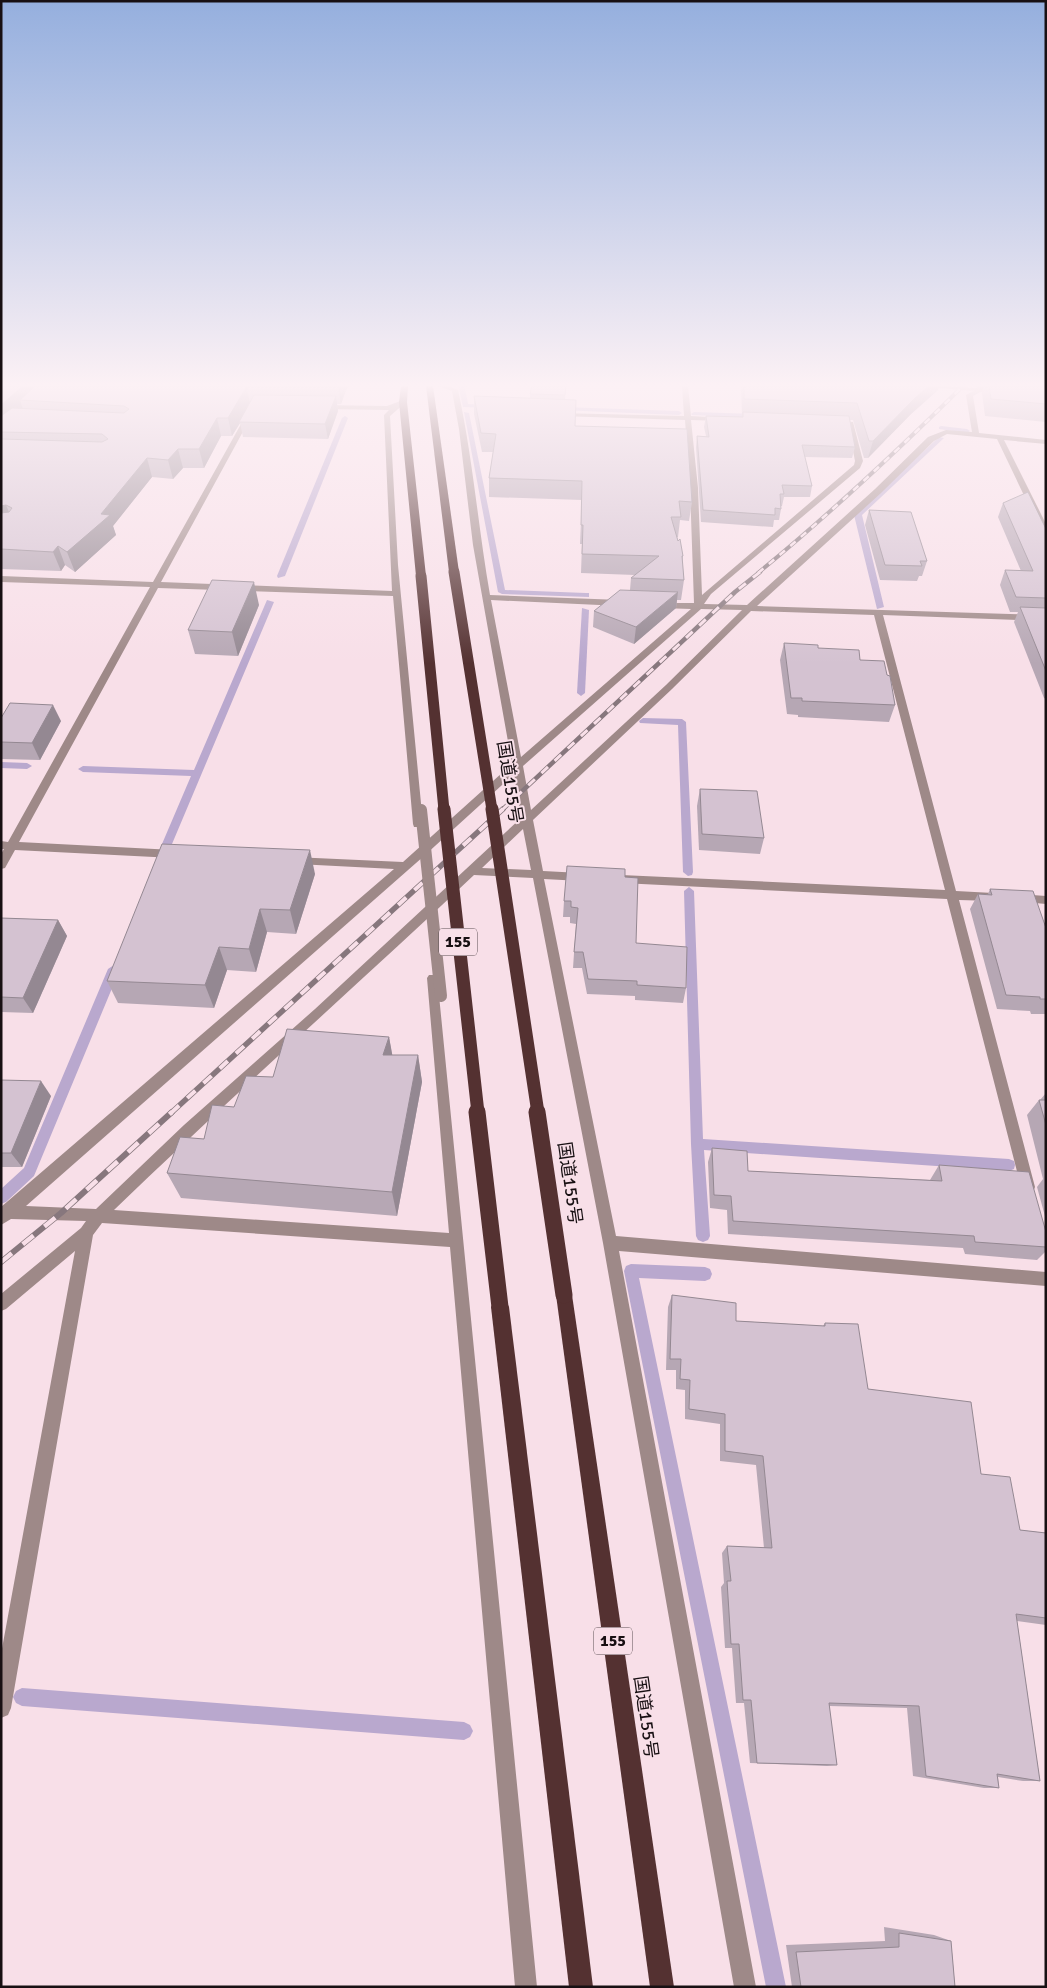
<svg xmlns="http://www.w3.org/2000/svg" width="1047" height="1988" font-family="Signika,'Noto Sans JP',sans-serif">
<rect width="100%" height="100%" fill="#f8dfe8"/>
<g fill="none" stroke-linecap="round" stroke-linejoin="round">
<g fill="#b9a8ce" fill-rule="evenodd">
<polygon points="461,386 467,386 465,388 468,404 489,405 492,407 491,408 463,407 459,388"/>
<polygon points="562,407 679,411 682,413 679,415 560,410 560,408"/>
<polygon points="464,412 469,413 505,590 586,593 589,593 589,597 502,594 498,592"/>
<polygon points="694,412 756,414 759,416 756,418 692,415 691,414"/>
<polygon points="345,416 348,418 285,576 278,578 277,576 342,418"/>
<polygon points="941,426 967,429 970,431 967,433 939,429 939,427"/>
<polygon points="939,437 944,438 862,515 884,607 877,609 854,515"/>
<polygon points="267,600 274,602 172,844 171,846 163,846 162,844 191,776 83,772 78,769 83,766 194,770"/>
<polygon points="582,608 589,610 585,693 581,696 577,693"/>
<polygon points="643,718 682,719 686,722 693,872 692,875 688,876 683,872 678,725 640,723 639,721"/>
<polygon points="1,762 27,763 32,766 27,769 1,768"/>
<polygon points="689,887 694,891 703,1139 1009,1159 1014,1161 1015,1165 1014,1169 1009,1171 704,1150 710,1236 708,1240 703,1242 698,1240 696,1236 691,1144 684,891"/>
<polygon points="114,965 120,969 34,1176 6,1202 1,1204 1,1189 24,1168 108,969"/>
<polygon points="631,1264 705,1267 710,1269 712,1274 710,1279 705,1281 639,1278 786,1987 766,1987 624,1271 626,1266"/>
<polygon points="22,1688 464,1722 470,1725 473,1731 470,1737 464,1740 22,1706 16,1703 13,1697 16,1691"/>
</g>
<g fill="#9e8988" fill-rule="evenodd">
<path d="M438 386H447L458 390C473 458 478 527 490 595L621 600 625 603 621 606 491 600 521 757 691 609 661 608 658 607V603H694L690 488 685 420 559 416 557 415V413L684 416 682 386H688L691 416 724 418V420L722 421 691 420 698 488 702 595 854 465 855 461 848 425H834L831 423 834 421 853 422 863 461 860 468 711 594 704 604 747 605 875 489 928 437 946 430 972 432 966 395 977 389 976 386H982L984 390 973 396 979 433 1046 440V444L1004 440 1046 524V535L1042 533 997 439 947 434 934 441 881 493 757 606 1046 615V621L883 615 956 891 993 893 999 897 993 901 959 900 1035 1187 1033 1192 1028 1194 1023 1192 1021 1187 947 899 621 883 615 879 621 875 945 890 874 615 751 611 672 689 533 820 543 871 581 873 587 877 581 881 544 879 616 1236 1046 1272V1286L619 1251 756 1987H734L603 1243 533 878 474 875C355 987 232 1096 114 1210L449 1233 427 978 429 975H437L537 1987H515L450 1247 102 1223 93 1235 11 1708 8 1715 1 1718V1654L75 1251 6 1309 1 1311V1294L81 1228 86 1221 11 1219 1 1225V1207L394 869 297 864 293 863 291 860 293 857 403 862 512 764 473 545 459 429 452 391ZM701 609 742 610 666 685 531 810 523 766ZM514 774 521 818 315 1009 184 1125 96 1209 26 1206 424 856ZM523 829 531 870 482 868Z"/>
<polygon points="403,400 405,401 405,403 390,416 398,565 423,824 422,827 414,827 413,824 393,596 158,588 19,842 174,850 180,854 174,858 15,850 5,868 1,869 1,854 4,849 1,849 1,841 8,842 150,587 1,582 1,576 153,582 246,415 249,413 252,415 161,582 392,591 384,415 389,410 321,409 318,407 321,405 387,406"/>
<polygon points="1018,894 1046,896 1046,904 1014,901 1012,898 1014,895"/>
</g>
<polygon fill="#9e8988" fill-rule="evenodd" points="936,386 999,389 1002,391 999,393 939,388"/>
<g fill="#543131" fill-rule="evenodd">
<polygon points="401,386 408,386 407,402 426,576 421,579 416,576 399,402"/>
<polygon points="426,386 433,386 459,572 454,575 449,572"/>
<polygon points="564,1287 570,1289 572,1295 674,1987 650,1987 556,1295 558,1289"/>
<polygon points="500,1299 506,1301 509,1307 593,1987 569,1987 491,1307 494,1301"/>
</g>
<g stroke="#87777d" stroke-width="4">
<path id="rail-far3" d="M758 573C830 514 897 451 963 386"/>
</g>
<g stroke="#87777d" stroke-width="4.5">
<polyline id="rail-far2" points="502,810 735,592 760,572"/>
</g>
<g stroke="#87777d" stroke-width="5.5">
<polyline id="rail-far1" points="171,1113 503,809"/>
</g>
<g stroke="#87777d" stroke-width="6">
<polyline id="rail" points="1,1262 61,1213 172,1112"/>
</g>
<use href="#rail-far3" stroke="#f8dfe8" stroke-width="2.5" stroke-dasharray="7" stroke-linecap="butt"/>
<use href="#rail-far2" stroke="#f8dfe8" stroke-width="3" stroke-dasharray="9" stroke-linecap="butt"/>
<use href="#rail-far1" stroke="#f8dfe8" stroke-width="4" stroke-dasharray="11" stroke-linecap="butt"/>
<use href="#rail" stroke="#f8dfe8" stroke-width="4.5" stroke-dasharray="14" stroke-linecap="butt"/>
<polyline stroke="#9e8988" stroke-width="12" points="421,810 441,996"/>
<g stroke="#543131" stroke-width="11">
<polyline points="454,572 492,810"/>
<polyline points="421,576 444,810"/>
</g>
<g stroke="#543131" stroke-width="13">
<polyline points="444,809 478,1113"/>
<polyline points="492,809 538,1113"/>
</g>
<g stroke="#543131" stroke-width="17">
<polyline points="477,1112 500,1307"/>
<polyline points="537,1112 564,1295"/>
</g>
</g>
<g fill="#b6a7b4">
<polygon points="1,386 349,386 346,390 341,404 337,404 338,411 328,439 243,437 240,423 232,436 221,436 204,468 183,468 173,479 152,477 113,526 116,535 75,572 65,565 61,571 1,569"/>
<polygon points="566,386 565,399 575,426 692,502 689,521 680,520 678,537 677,537 683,556 682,564 684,580 681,600 677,600 676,608 634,644 593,627 594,611 630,590 631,578 635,575 581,573 582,544 580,544 582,500 489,497 489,478 493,452 482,452 474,414 474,396 530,398 530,394"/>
<polygon points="741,386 939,386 938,390 911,414 868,458 864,458 853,420 850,420 855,447 852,458 805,457 812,486 810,497 784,497 782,506 781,506 781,509 779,520 774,520 773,527 701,522 696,447 697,436 706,436 704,427 706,416 743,417 743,416 742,416"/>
<polygon points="984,386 1046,386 1046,422 985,416 982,393"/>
<polygon points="1003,503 1046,529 1046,699 1044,698 1014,622 1018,612 1010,612 1000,585 1005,570 1021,571 998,517"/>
<polygon points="869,510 927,561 922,576 919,576 917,581 880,580 865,525"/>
<polygon points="259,605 238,656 195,654 188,630"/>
<polygon points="784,643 818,648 860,660 887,675 895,705 889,722 798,717 798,715 787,714 780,660"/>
<polygon points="1,718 61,721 40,760 1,759"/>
<polygon points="700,789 764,838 760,854 699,850 697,806"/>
<polygon points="315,874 296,934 267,932 256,972 227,970 214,1008 118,1003 107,981"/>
<polygon points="625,877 636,943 686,988 683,1003 635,1000 635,996 587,994 582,968 573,968 576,924 570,923 570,917 563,917 564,901"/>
<polygon points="990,889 1046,928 1046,1014 1031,1014 1030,1011 997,1009 970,909 978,894 988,894"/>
<polygon points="1,918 58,920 67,936 33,1013 1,1012"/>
<polygon points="389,1037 392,1055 418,1055 422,1082 397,1216 181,1198 167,1173 204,1139 234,1107 273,1077"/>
<polygon points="1,1080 51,1096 22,1167 1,1167"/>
<polygon points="1046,1093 1046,1220 1037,1187 1043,1179 1027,1115 1039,1100 1040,1100"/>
<polygon points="712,1148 748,1171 930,1180 939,1165 1046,1232 1046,1251 1037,1260 965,1254 963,1248 728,1234 727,1210 710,1208 708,1162"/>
<polygon points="672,1295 736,1321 823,1326 825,1323 868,1389 981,1474 1020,1530 1046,1533 1046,1625 1017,1621 1040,1781 1023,1781 998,1777 999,1788 984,1788 913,1776 907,1708 829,1706 837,1765 827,1766 750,1763 744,1703 736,1703 732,1648 725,1648 721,1587 724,1583 722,1553 727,1546 764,1548 756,1465 720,1461 720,1424 685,1419 685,1390 676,1389 676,1370 666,1370 668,1307"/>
<polygon points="884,1927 934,1935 951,1941 955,1987 792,1987 786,1945 885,1941"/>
</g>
<g fill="#948892">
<polygon points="23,386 49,386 20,400 23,409 1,429 1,405"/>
<polygon points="247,386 250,404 239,422 240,423 232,436 228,418"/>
<polygon points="338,386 349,386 346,390 341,404"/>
<polygon points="929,386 939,386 938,390 911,414 868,458 873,441 915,398"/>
<polygon points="336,396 338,411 328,439 325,424"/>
<polygon points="217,418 221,436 204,468 199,449"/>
<polygon points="178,449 183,468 173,479 168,460"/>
<polygon points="147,458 152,477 113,526 116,535 75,572 67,552 101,514"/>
<polygon points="6,505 14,524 1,526 1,506"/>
<polygon points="58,546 65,565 61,571 53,552"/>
<polygon points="254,582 259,605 238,656 232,632"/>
<polygon points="678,592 676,608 634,644 636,627"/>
<polygon points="53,705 61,721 40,760 32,743"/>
<polygon points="310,850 315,874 296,934 290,910"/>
<polygon points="260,909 267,932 256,972 249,949"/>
<polygon points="58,920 67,936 33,1013 23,998"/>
<polygon points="219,947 227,970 214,1008 205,985"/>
<polygon points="389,1037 394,1064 383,1055"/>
<polygon points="418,1055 422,1082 397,1216 392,1192"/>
<polygon points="41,1081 51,1096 22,1167 11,1153"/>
</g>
<g fill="#d4c2d1" stroke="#948892">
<polygon points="1,386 23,386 1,405"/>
<polygon points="35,386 338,386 247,386 228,418 217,418 199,449 178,449 168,460 147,458 101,514 110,515 67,552 58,546 53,552 1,549 1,513 9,512 12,508 6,505 1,506 1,439 102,442 108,439 102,434 1,432 1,416 12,408 124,413 129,409 124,406 20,400"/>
<polygon points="532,386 566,386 565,395 530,394"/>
<polygon points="744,386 929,386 915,398 873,441 869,441 857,403 744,399"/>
<polygon points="989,386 1046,386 1046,404 991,399"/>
<polygon points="254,395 336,396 325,424 239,422"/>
<polygon points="474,396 576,400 575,426 687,429 692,502 679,501 681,517 671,517 678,541 680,539 683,556 682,556 684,580 631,578 659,556 582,554 583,525 581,525 582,481 489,478 496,434 481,433"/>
<polygon points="743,412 849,416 855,447 802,445 812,486 782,485 784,494 780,494 781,509 775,508 775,515 703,510 697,436 709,437 706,416 743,417"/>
<polygon points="1028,492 1046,529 1046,598 1016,597 1005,570 1033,571 1003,503"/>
<polygon points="869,510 911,512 927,561 920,561 922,566 885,565"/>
<polygon points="212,580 254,582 232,632 188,630"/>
<polygon points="620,590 678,592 636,627 594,611"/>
<polygon points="1020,607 1046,608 1046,671"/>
<polygon points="784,643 818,645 818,648 859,650 860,660 884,661 887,675 890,676 895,705 802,701 802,698 791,698"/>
<polygon points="10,703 53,705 32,743 1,742 1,718"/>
<polygon points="700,789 757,791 764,838 702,834"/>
<polygon points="162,844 310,850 290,910 260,909 249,949 219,947 205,985 107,981"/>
<polygon points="567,866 625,869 625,877 638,878 636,943 687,947 686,988 637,985 637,981 588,979 583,952 574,952 578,908 571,907 571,901 564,901"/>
<polygon points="990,889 1033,891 1046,928 1046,999 1040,999 1040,997 1006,995 978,894 992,895"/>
<polygon points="1,918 58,920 23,998 1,997"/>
<polygon points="287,1029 389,1037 383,1055 418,1055 392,1192 167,1173 180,1137 204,1139 212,1105 234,1107 246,1076 273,1077"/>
<polygon points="1,1080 41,1081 11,1153 1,1153"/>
<polygon points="1039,1100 1046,1100 1046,1125"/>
<polygon points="712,1148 747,1151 748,1171 942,1181 939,1165 1029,1172 1046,1232 1046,1247 975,1242 974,1236 733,1221 731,1196 714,1195"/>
<polygon points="672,1295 736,1303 736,1321 825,1326 825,1323 858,1324 868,1389 971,1402 981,1474 1010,1477 1020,1530 1046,1533 1046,1618 1016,1614 1040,1781 997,1774 999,1788 926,1776 919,1706 829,1703 837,1765 757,1763 751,1700 743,1700 739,1644 731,1644 727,1581 731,1581 727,1546 772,1548 763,1456 725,1451 725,1414 689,1409 690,1380 680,1379 681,1359 670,1359"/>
<polygon points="899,1933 951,1941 955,1987 801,1987 796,1952 899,1947"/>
</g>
<linearGradient id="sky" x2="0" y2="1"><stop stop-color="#95afde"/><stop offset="0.58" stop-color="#fcf1f5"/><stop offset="1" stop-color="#fcf1f5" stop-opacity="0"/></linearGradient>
<rect width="1047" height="664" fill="url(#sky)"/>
<g text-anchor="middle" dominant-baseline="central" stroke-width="4" stroke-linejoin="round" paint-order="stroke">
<g fill="#f8dfe8" stroke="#5b4e53" stroke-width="1">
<rect x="439" y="928.5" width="38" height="27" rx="4"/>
<rect x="594" y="1627.5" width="38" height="27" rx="4"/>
</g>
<g font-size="16" font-weight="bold" fill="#181013">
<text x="458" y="942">155</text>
<text x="613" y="1641">155</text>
</g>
<g font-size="18" fill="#181013" stroke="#f8dfe8">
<text transform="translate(510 782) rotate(81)">国道155号</text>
<text transform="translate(570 1183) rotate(82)">国道155号</text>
<text transform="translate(646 1717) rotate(82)">国道155号</text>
</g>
</g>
<rect width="1047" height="1988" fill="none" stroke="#181013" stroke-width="5"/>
</svg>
